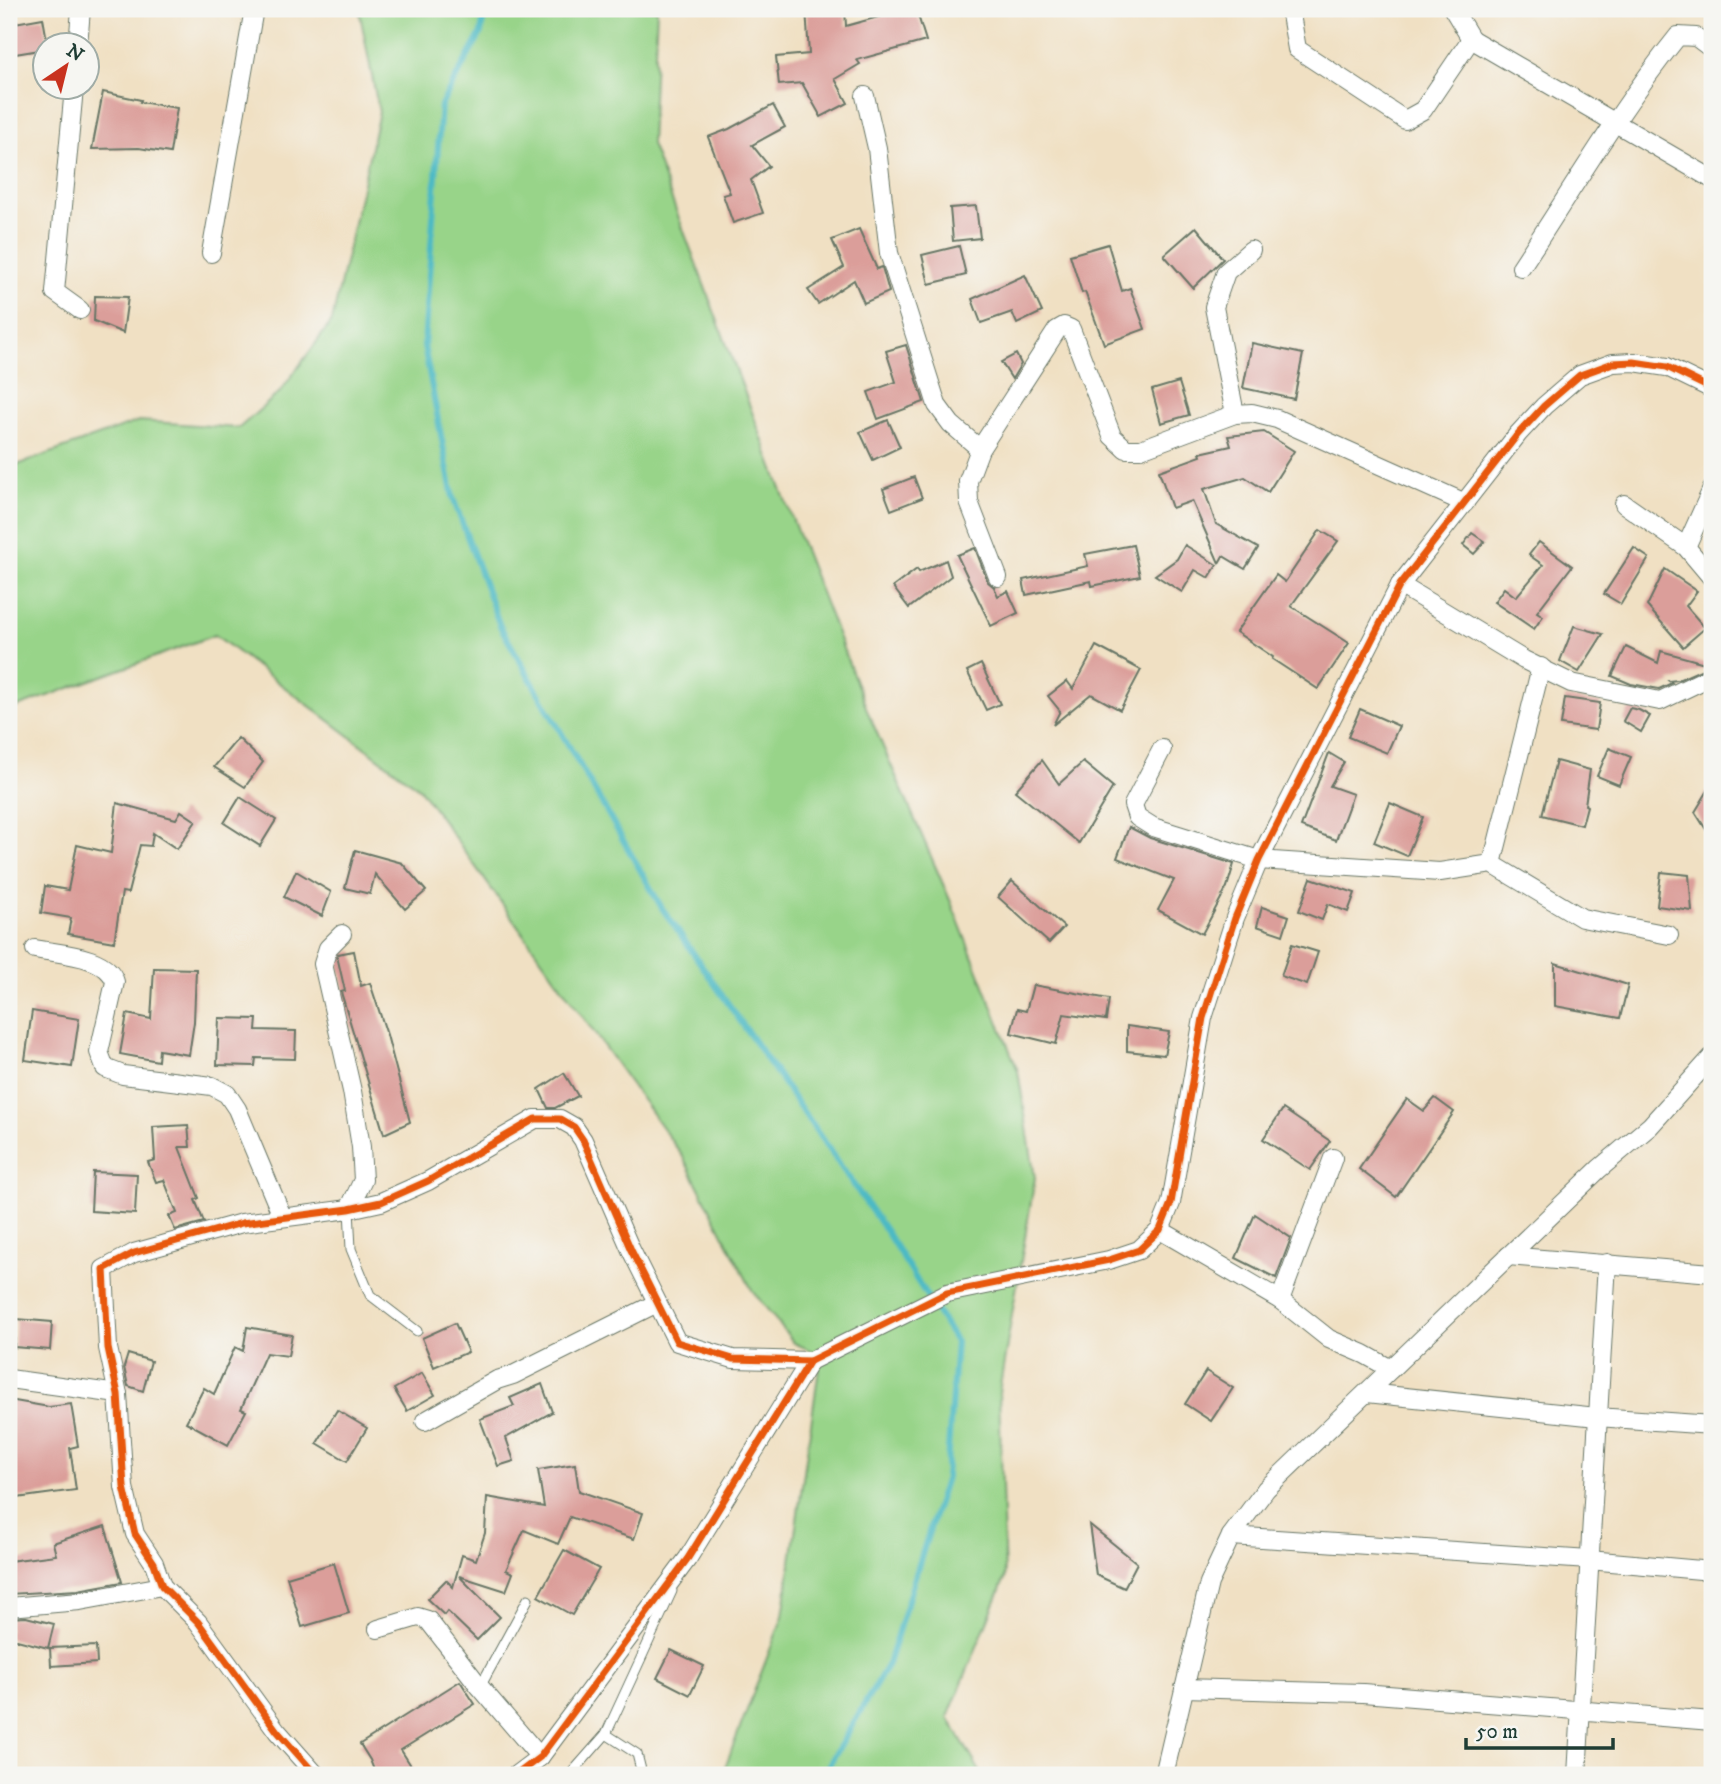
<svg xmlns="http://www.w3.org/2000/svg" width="1721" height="1784" font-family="'IM FELL DW Pica',serif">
<rect width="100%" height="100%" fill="#f6f6f2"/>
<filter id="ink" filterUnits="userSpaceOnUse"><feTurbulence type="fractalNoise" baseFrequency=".0143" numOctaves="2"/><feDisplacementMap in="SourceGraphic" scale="14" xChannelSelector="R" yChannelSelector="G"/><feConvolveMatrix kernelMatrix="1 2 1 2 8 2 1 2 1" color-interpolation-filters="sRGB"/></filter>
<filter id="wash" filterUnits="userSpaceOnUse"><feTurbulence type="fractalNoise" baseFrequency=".00686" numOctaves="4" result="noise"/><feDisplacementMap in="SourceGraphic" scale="28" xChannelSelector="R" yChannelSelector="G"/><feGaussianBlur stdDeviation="1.57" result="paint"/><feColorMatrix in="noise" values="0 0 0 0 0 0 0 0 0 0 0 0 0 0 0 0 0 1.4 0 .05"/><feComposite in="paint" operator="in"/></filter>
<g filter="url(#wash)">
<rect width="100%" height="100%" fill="#f0e0c3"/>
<polygon fill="#98d489" stroke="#5c885e" stroke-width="2" points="359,9 657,9 651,144 798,534 870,717 950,900 1018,1071 1035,1178 999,1392 1005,1578 948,1717 982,1775 722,1775 783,1616 821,1355 794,1343 752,1290 683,1157 420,789 215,635 9,710 9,468 139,421 239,428 280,392 332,321 379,112"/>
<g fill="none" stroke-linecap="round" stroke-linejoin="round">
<polyline stroke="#4bb9c4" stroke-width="6" points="485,9 481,33 441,105 424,346 453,498 500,626 662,908 887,1233 956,1342 946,1477 888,1664 823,1775"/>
</g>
<g id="blocks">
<g fill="#db9e9a">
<polygon points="806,9 845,9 846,26 907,9 916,9 926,41 857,60 860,64 835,79 848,103 821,117 802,83 779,85 776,57 809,54"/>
<polygon points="43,18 48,46 46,46 46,49 9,55 9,24"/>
<polygon points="103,92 141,100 140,102 177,108 170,153 139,148 92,149"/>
<polygon points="773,105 785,127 752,145 769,166 751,180 763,213 733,223 723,195 730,193 708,137 729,129"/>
<polygon points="976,206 980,238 953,241 950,208"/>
<polygon points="1196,227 1223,259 1193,288 1164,255"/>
<polygon points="859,229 877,269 882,267 889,292 864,303 854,280 818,304 808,290 844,267 832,240"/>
<polygon points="1108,244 1122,291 1130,288 1145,329 1104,344 1085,292 1082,293 1070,255"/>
<polygon points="959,246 966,275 929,284 922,255"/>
<polygon points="1025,275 1042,312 1017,324 1012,312 981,323 972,299"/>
<polygon points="95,296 128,297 123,333 94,321"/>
<polygon points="1252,343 1303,354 1294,399 1243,388"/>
<polygon points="906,345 924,402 878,419 868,392 896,382 886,351"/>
<polygon points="1016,354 1021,364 1012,379 1001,362"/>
<polygon points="1179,382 1189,415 1161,423 1152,390"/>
<polygon points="888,420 900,447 873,460 860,432"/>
<polygon points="1264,432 1294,451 1268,492 1245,477 1204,489 1216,524 1258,548 1245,569 1223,556 1219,563 1192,501 1172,508 1159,471 1201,456 1200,453 1231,446 1228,436"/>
<polygon points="914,477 922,498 891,510 883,489"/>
<polygon points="1320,530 1338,541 1291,606 1349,643 1318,689 1272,659 1273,657 1236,632 1276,575 1285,582"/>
<polygon points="1472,533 1485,542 1474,554 1463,545"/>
<polygon points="1539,542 1572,566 1537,612 1543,616 1534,629 1494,602 1504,588 1516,597 1543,565 1529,555"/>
<polygon points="1133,545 1140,576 1092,586 1091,581 1026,595 1023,580 1088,566 1085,554"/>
<polygon points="1185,545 1217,565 1209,578 1195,570 1182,592 1155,575 1177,559"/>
<polygon points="975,548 988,582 994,587 998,596 1008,591 1018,613 991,626 957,555"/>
<polygon points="1634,548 1649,558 1621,604 1604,594"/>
<polygon points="946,560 951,576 909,608 893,587 917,569 919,572"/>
<polygon points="1665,569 1697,591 1686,606 1705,628 1683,647 1647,606"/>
<polygon points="1574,626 1603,634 1579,672 1560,661"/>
<polygon points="1096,646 1141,670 1120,710 1091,694 1053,725 1060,711 1048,696 1067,681 1073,689"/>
<polygon points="1626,647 1658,663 1661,651 1712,665 1678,680 1669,681 1672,683 1659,689 1631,684 1612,676"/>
<polygon points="981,664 1000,704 986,710 967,671"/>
<polygon points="1565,698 1600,703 1596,730 1561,725"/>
<polygon points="1630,708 1639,710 1650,716 1641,732 1623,721"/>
<polygon points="1360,709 1399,726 1387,753 1348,737"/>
<polygon points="238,738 263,762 245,787 214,767"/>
<polygon points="1609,748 1631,757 1619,785 1597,776"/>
<polygon points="1329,753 1344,762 1330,786 1353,794 1336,840 1301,827"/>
<polygon points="1042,760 1059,784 1083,762 1113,787 1079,843 1015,791"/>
<polygon points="1556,761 1590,770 1585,805 1587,806 1582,825 1542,815"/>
<polygon points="1712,784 1712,839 1695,812"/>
<polygon points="240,797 276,820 260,846 224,823"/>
<polygon points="117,803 176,819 181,811 196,821 177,849 153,833 151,846 140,845 128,893 122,892 114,942 68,934 71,918 41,913 45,886 68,890 77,845 111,853"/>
<polygon points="1390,803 1423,817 1407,856 1374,842"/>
<polygon points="1129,827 1150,838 1234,864 1227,887 1202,934 1158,910 1174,880 1117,858"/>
<polygon points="355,850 402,863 426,891 405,909 375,874 370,894 345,888"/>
<polygon points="296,871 331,892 322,916 284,897"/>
<polygon points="1661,872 1689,875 1692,911 1657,906"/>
<polygon points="1311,878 1355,893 1348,912 1328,904 1322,920 1299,911"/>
<polygon points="1012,881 1064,927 1049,943 998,897"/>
<polygon points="1262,907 1289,916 1283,935 1257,926"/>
<polygon points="1292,944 1318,952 1307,985 1281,976"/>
<polygon points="354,951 361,986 370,983 387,1035 410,1122 384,1134 341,992 345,991 337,956 338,954"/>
<polygon points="1555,963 1628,985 1620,1018 1555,1006"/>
<polygon points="154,968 196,969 194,1022 189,1055 159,1050 158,1061 120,1054 127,1014 151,1019"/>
<polygon points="1033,985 1109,999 1106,1020 1064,1014 1056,1044 1011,1033 1017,1009 1026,1011"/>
<polygon points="32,1011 79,1019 72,1067 25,1060"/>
<polygon points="219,1018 257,1019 256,1030 296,1031 295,1059 256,1058 255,1066 217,1065"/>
<polygon points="1127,1026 1169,1032 1164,1055 1127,1051"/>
<polygon points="564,1073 578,1096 555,1108 548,1108 539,1089"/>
<polygon points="1435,1098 1454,1112 1396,1197 1359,1169 1407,1099 1424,1111"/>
<polygon points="1283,1109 1330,1141 1310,1170 1263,1139"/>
<polygon points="188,1125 190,1147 179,1147 199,1198 195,1200 204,1222 175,1230 169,1216 177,1213 164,1180 156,1182 148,1162 155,1160 153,1127"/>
<polygon points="93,1172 137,1174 135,1214 91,1211"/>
<polygon points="1255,1214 1291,1238 1276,1278 1236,1258"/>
<polygon points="16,1319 52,1322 50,1350 14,1347"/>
<polygon points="455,1323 468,1352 434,1367 422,1338"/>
<polygon points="247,1327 292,1335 288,1356 266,1353 241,1409 246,1411 228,1445 186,1422 204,1388 214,1394 235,1347 243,1351"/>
<polygon points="128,1354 151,1361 143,1391 128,1386 124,1367"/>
<polygon points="1206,1371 1233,1388 1211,1421 1185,1404"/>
<polygon points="422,1373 435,1395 407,1411 394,1389"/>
<polygon points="542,1384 552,1412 506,1438 514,1461 498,1466 480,1419 514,1406 510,1398"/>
<polygon points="9,1400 49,1407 71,1404 78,1446 70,1448 76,1490 9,1499"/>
<polygon points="337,1410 367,1428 347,1461 317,1443"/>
<polygon points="575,1464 579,1491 643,1513 634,1539 570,1517 558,1544 524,1530 506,1570 513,1573 506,1591 459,1576 500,1617 477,1640 447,1611 444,1615 427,1599 446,1580 453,1587 462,1555 476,1560 485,1533 487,1497 544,1507 538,1470"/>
<polygon points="1089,1524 1137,1563 1124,1588 1096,1575"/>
<polygon points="105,1526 122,1582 78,1590 9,1594 9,1561 56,1555 53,1543"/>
<polygon points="564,1550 599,1569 572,1615 538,1596"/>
<polygon points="334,1563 349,1613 302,1627 287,1577"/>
<polygon points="26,1617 54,1624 48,1648 9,1638 9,1618"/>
<polygon points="96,1646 97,1663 51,1666 50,1648"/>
<polygon points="671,1650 704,1666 690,1695 657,1678"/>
<polygon points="460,1681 475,1704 401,1750 417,1775 376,1775 370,1760 360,1744"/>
</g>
</g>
</g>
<g filter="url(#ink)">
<use href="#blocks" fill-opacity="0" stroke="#687666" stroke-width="2"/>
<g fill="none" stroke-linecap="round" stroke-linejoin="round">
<g stroke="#687666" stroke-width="11">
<g id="lane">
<polyline points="349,1209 351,1249 370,1295 417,1331"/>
<polyline points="480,1687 528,1599"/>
<polyline points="606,1734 637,1754 641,1770"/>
<polyline points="570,1775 606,1734 672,1591"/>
</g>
</g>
<g stroke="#687666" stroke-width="20">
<g id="street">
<polyline points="1290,9 1297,49 1405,120 1423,110 1471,39 1712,179"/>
<polyline points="1453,9 1471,39"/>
<polyline points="78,46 81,9"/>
<polyline points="74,88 55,292 80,310"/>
<polyline points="865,96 877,148 889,253 937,405 951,424 980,449"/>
<polyline points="211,253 254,9"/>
<path d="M1521 267C1572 190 1620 108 1678 36L1696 37 1712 49"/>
<polyline points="1235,414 1214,307 1226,272 1251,250"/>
<polyline points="1624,504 1686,547 1712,578"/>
<polyline points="1686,547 1712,489"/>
<polyline points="998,577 969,502 968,481 980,449 1057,330 1064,326 1071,329 1112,436 1126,449 1141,449 1235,414 1252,413 1277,419 1465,503"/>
<polyline points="1400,585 1524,660 1571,683 1660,701 1712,676"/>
<polyline points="1162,749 1133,805 1137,817 1153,827 1259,860 1440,872 1492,864 1582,918 1669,935"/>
<polyline points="1492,864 1541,667"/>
<polyline points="342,934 328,948 323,964 352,1091 361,1147 363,1180 349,1209"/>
<path d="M35 949C59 954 108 955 115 982L99 1052 105 1068 123 1075 212 1086 227 1094 237 1109 282 1216"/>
<polyline points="1160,1230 1280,1300 1329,1339 1364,1354 1391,1369"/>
<polyline points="1508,1256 1712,1273"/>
<polyline points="1280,1300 1333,1158"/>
<polyline points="9,1379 118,1394"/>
<polyline points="1367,1393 1597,1417 1712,1425"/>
<polyline points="425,1421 497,1380 513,1375 657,1303"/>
<polyline points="1231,1536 1589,1560 1712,1571"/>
<polyline points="9,1607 80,1601 162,1586"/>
<polyline points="378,1629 418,1617 428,1620 480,1687 540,1757"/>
<polyline points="1184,1688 1363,1693 1712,1721"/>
<polyline points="316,1775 277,1731 198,1622 162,1586 154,1563 135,1534 124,1487 118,1394 108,1348 104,1269 134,1253 242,1223 349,1209 381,1202 428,1181 535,1119 560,1119 574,1127 583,1140 631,1250 677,1342 733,1359 810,1361"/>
<polyline points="516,1775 540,1757 688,1558 810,1361 947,1293 1109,1260 1139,1250 1160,1230 1171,1203 1203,1018 1235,918 1259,860 1400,585 1518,434 1544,406 1580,375 1613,363 1634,362 1667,367 1712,389"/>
<polyline points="1164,1775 1209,1583 1231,1536 1266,1489 1599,1169 1650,1126 1712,1057"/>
<polyline points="1577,1775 1607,1263"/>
</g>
</g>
<use href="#lane" stroke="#fff" stroke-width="9"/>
<use href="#street" stroke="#fff" stroke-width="18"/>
<g stroke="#f6f6f2" stroke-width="11">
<g id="cycleway">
<polyline points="316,1775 277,1731 198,1622 162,1586 154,1563 135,1534 124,1487 118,1394 108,1348 104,1269 134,1253 242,1223 349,1209 381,1202 428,1181 535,1119 560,1119 574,1127 583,1140 631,1250 677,1342 733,1359 810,1361"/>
<polyline points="516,1775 540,1757 688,1558 810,1361 947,1293 1109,1260 1139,1250 1160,1230 1171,1203 1203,1018 1235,918 1259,860 1400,585 1518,434 1544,406 1580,375 1613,363 1634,362 1667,367 1712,389"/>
</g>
</g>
<use href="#cycleway" stroke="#e8590c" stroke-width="7"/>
</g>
</g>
<rect width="1721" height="1784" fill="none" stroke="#f6f6f2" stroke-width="35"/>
<g transform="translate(66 66) rotate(35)"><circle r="33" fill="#f6f6f2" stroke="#a0aca6" stroke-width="2"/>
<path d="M0-5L12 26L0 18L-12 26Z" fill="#c8321e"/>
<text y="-10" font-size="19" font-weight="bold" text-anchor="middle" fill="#1f3d34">N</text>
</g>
<path d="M1466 1738v10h147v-10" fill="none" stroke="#1f3d34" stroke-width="3.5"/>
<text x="1476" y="1738" font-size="21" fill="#1f3d34" stroke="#f6f6f2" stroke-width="5" paint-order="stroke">50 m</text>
</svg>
